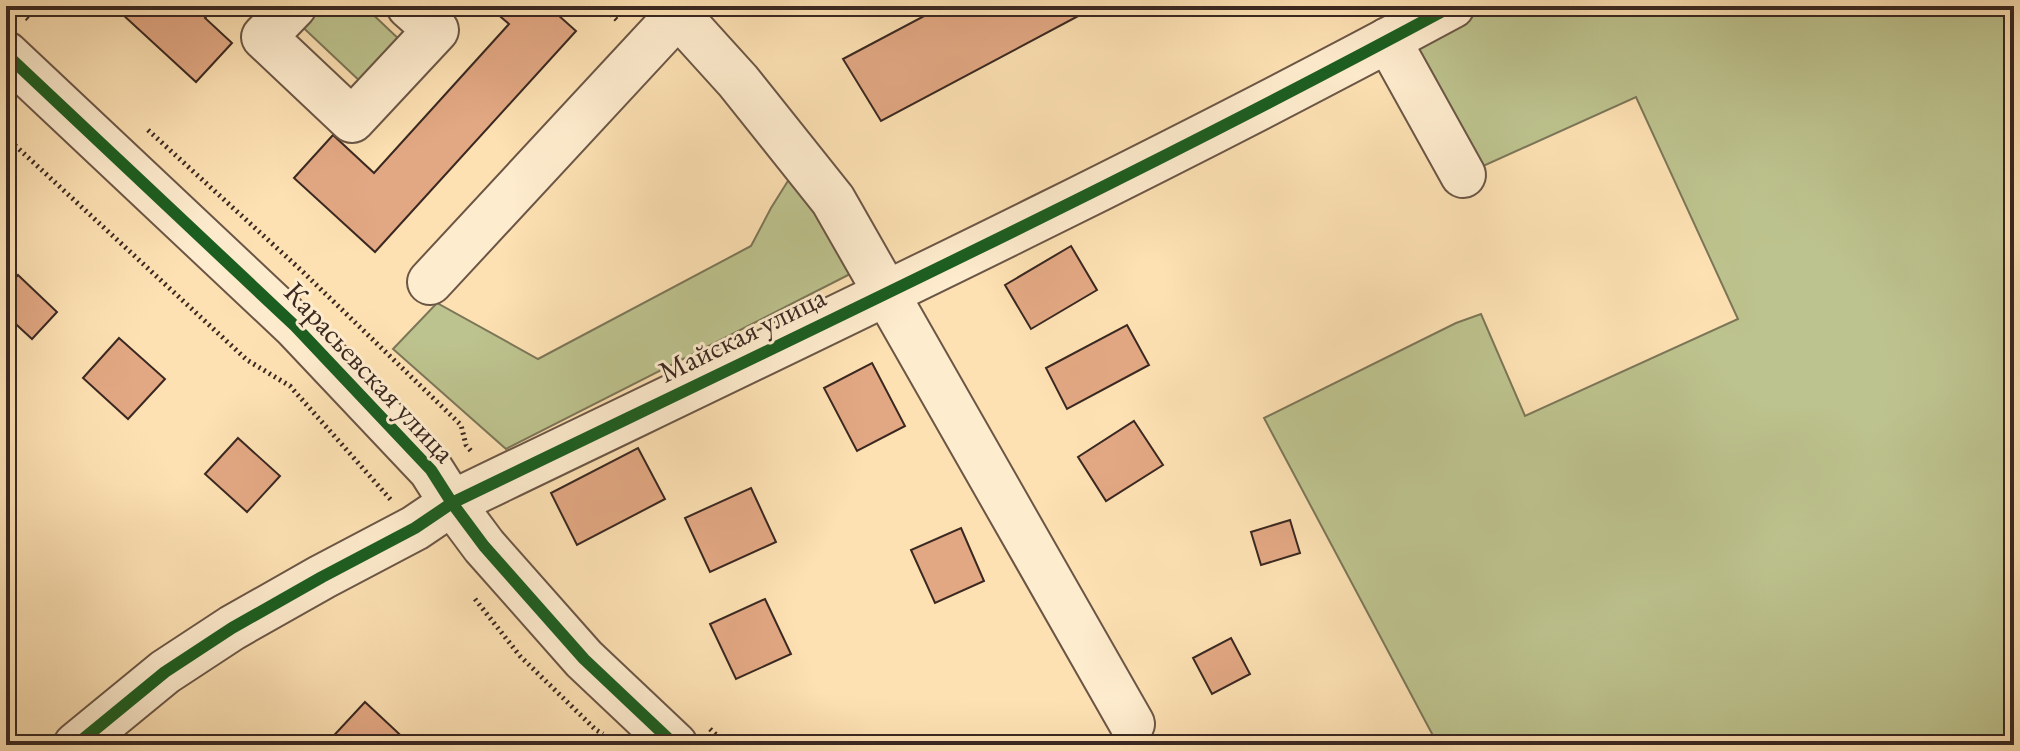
<svg xmlns="http://www.w3.org/2000/svg" width="2020" height="751" font-family="'EB Garamond',serif">
<rect width="100%" height="100%" fill="#fde1b3"/>
<filter id="stains"><feTurbulence type="fractalNoise" baseFrequency=".0025" numOctaves="4"/><feColorMatrix values="0 0 0 0 .2 0 0 0 0 .09 0 0 0 0 .02 0 0 0 .5 -.17"/></filter>
<radialGradient id="worn" r=".72"><stop offset=".6" stop-color="#630" stop-opacity="0"/><stop offset="1" stop-color="#630" stop-opacity=".3"/></radialGradient>
<g fill="#bdc38e" stroke="#7c7658" stroke-width="2">
<polygon points="304,6 364,6 402,42 363,84 293,18"/>
<polygon points="1484,6 2014,6 2014,745 1438,745 1264,418 1456,323 1481,314 1525,416 1738,319 1636,97 1481,167 1408,43"/>
<polygon points="791,176 854,272 506,449 393,349 437,303 538,359 751,246 771,208"/>
</g>
<g fill="#e2a883" stroke="#3a2821" stroke-width="2">
<polygon points="129,6 215,6 205,18 232,43 196,82 122,14"/>
<polygon points="488,6 548,6 576,31 375,252 294,178 333,135 374,173 509,24"/>
<polygon points="943,6 1097,6 881,121 843,59"/>
<polygon points="1071,246 1097,290 1031,329 1005,285"/>
<polygon points="18,275 57,312 32,339 6,315 6,288"/>
<polygon points="1127,325 1149,365 1067,409 1046,368"/>
<polygon points="119,338 165,379 128,419 83,378"/>
<polygon points="872,363 905,426 857,451 824,388"/>
<polygon points="1134,421 1163,465 1106,501 1078,457"/>
<polygon points="238,438 280,476 247,512 205,474"/>
<polygon points="638,448 665,499 577,545 551,493"/>
<polygon points="751,488 776,542 710,572 685,518"/>
<polygon points="1290,520 1300,553 1261,565 1251,532"/>
<polygon points="961,528 984,581 935,603 911,550"/>
<polygon points="765,599 791,654 736,679 710,624"/>
<polygon points="1231,638 1250,674 1212,694 1193,658"/>
<polygon points="365,702 411,745 325,745"/>
</g>
<g fill="none" stroke-linecap="round" stroke-linejoin="round">
<g stroke="#6b5646" stroke-width="48">
<g id="minor">
<polyline points="294,6 264,37 352,120 436,30 409,6"/>
<polyline points="670,6 738,81 833,200 1132,724"/>
<polyline points="1388,40 1463,175"/>
<polyline points="6,54 295,326 431,470 452,503 484,546 584,659 675,745"/>
<polyline points="430,282 686,6"/>
<path d="M76 745 165 672 232 628 322 577 415 528 452 503C787 341 1124 183 1452 6"/>
</g>
</g>
<g stroke="#3a2821" stroke-width="5" stroke-dasharray="2 4" stroke-linecap="butt">
<polyline points="13,6 29,20"/>
<polyline points="602,6 619,22"/>
<polyline points="148,130 302,271 461,425 466,445 471,451"/>
<polyline points="6,137 247,360 290,386 391,500"/>
<polyline points="475,599 520,656 596,730 603,734"/>
<polyline points="710,729 727,745"/>
</g>
<use href="#minor" stroke="#feecce" stroke-width="44"/>
<g stroke="#feecce" stroke-width="17">
<g id="cycleway">
<polyline points="6,54 295,326 431,470 452,503 484,546 584,659 675,745"/>
<path d="M76 745 165 672 232 628 322 577 415 528 452 503C787 341 1124 183 1452 6"/>
</g>
</g>
<use href="#cycleway" stroke="#1b5e20" stroke-width="12"/>
</g>
<g text-anchor="middle" dominant-baseline="central" stroke-width="6" stroke-linejoin="round" paint-order="stroke">
<g font-size="30" fill="#3a2821" stroke="#feecce">
<text transform="translate(742 334) rotate(-26)">Майская улица</text>
<text transform="translate(370 372) rotate(47)">Карасьевская улица</text>
</g>
</g>
<rect width="2020" height="751" fill="none" stroke="#fde1b3" stroke-width="32"/>
<rect x="8" y="8" width="2004" height="735" fill="none" stroke="#3a2821" stroke-width="4"/>
<rect x="16" y="16" width="1988" height="719" fill="none" stroke="#3a2821" stroke-width="2"/>
<rect width="100%" height="100%" filter="url(#stains)"/>
<rect width="100%" height="100%" fill="url(#worn)"/>
</svg>
